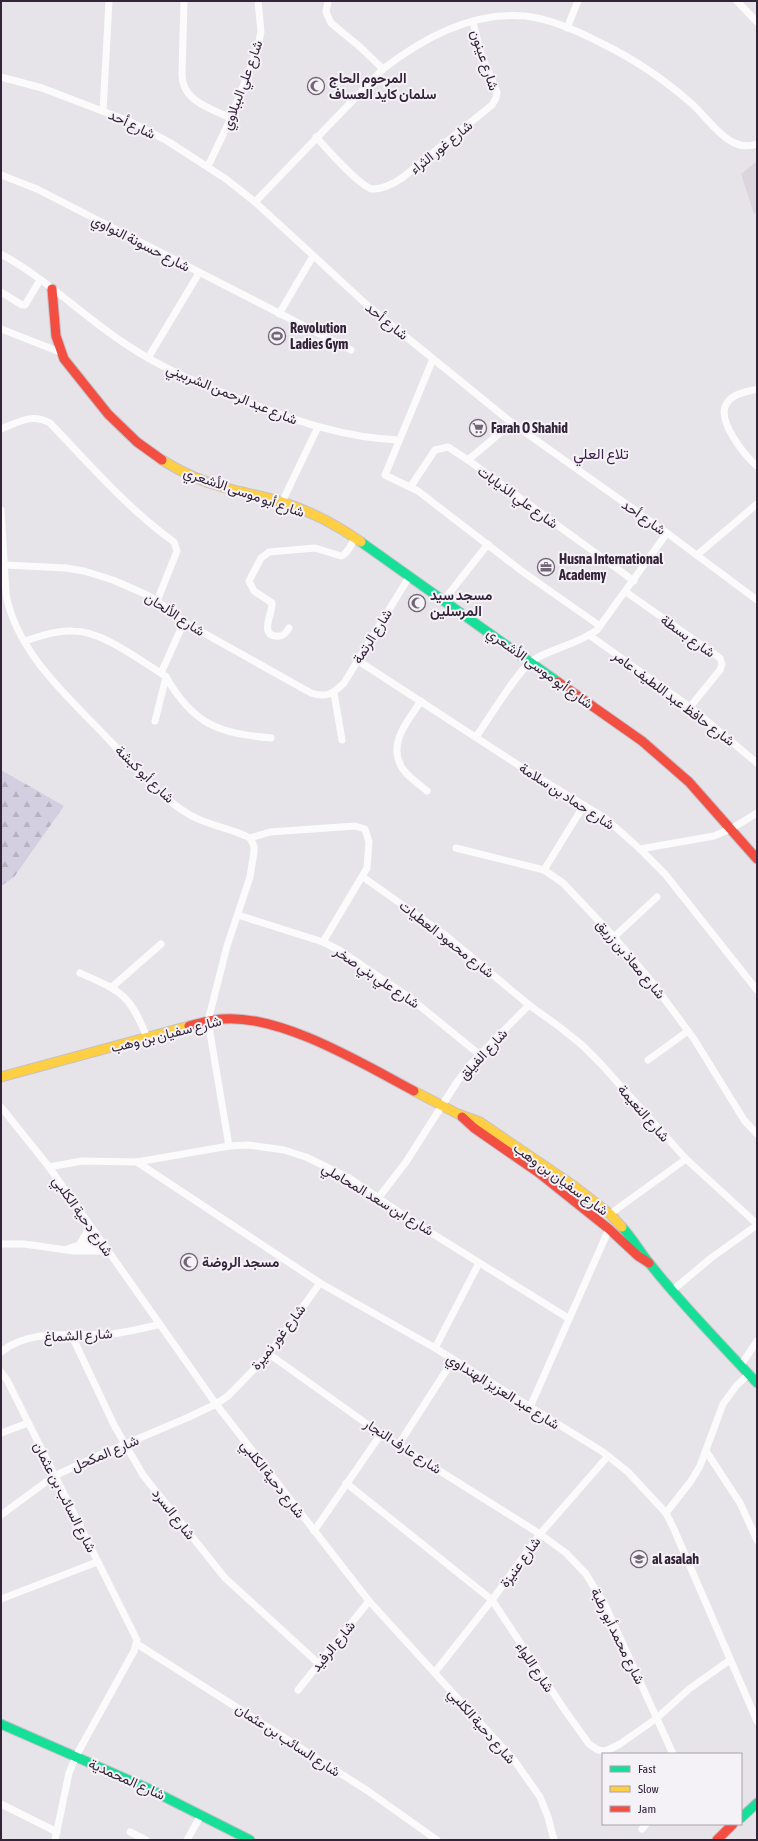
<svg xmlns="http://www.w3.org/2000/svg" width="758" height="1841" font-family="'Asap Condensed',Vazirmatn,sans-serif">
<defs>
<pattern id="forest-firs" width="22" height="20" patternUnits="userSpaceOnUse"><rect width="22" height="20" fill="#d4cfe0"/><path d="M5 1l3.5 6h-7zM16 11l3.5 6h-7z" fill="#b7b2c1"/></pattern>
</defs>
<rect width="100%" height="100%" fill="#e7e4e9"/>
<polygon fill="#dbd6de" points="757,161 757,211 754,214 741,174"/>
<polygon fill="url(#forest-firs)" points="1,770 64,806 14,877 1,886"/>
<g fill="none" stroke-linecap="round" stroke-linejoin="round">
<g stroke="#c5c1c8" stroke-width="11">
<g id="fast">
<polyline points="361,542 558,682"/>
<path d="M622 1227C634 1240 640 1252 650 1264 683 1306 721 1344 757 1383"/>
<polyline points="1,1724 147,1788 250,1840"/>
<polyline points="741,1818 757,1803"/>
</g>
</g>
<g stroke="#c5c1c8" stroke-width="11">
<g id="slow">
<path d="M162 460C181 472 203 482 226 488 244 493 264 496 282 502 310 511 337 525 361 542"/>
<polyline points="1,1077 189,1026"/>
<polyline points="414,1091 458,1114 480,1122 574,1186 610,1214 622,1227"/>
</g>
</g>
<g stroke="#c5c1c8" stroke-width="11">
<g id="jam">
<polyline points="52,289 56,336 64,359 108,414 137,442 162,460"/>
<polyline points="558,682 642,741 689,782 757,859"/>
<path d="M189 1026C200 1023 210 1020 222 1019 281 1014 363 1064 414 1091"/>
<polyline points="462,1117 474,1128 539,1173 609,1229 638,1256 649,1263"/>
<polyline points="717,1840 733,1824"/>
</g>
</g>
<g stroke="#fbfbfc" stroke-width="7">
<path d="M184 1 182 74C182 101 209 108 231 118"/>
<polyline points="328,1 326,12 331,23 360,47 383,69"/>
<polyline points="737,1 757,22"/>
<polyline points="567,28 578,1"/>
<polyline points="1,77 42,88 131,122 169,142 226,179 255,202 367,305 512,423 667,533 757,600"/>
<polyline points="103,111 109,1"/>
<path d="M316 137C326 148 361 188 373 189 383 189 393 184 402 178L492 105 496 98 497 92 481 54 473 22"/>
<polyline points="208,166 231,118 257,50 261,32 258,1"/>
<polyline points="1,175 37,189 351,350"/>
<path d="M255 202 383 69C423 38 472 11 525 16 552 19 578 31 601 43 634 59 665 80 692 104 710 120 729 154 757 144"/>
<path d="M1 254C45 278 82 315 124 343 162 369 204 386 247 402 297 421 345 438 399 440"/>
<polyline points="1,292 22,305 25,305 40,280"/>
<polyline points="279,314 313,256"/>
<polyline points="1,329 60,352"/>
<polyline points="148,358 199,273"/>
<polyline points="433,359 385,475 418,491 523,572 600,626"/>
<path d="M757 389C747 392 733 393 727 403 715 419 745 456 757 466"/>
<path d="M1 429C19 422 31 413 50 423 90 465 127 508 174 542L177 551 157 601"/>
<polyline points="468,460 512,423"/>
<polyline points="411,486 435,450 448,447 468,460 634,581"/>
<polyline points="282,502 318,427"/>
<path d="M1 510 6 594C17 655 72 700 112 743 136 768 160 798 190 815 209 826 231 828 250 838L254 846V852L250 877 227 946 208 1021 229 1146"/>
<polyline points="697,555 757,504"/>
<path d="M5 565 66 568 84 571 113 580 145 594 157 601 184 622 311 693C326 698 333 694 344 683L409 577"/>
<polyline points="626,592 720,658 722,664 720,670 690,707"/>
<polyline points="444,600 488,544"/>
<path d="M289 628C286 633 283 637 276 636 259 635 273 612 272 603L254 591 249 581 261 558 269 552 315 548 341 556C348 554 351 544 355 538"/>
<polyline points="589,635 690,707 757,763"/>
<path d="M25 641C41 636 56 630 73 631 102 631 136 658 161 673L166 677C194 725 218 733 271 738"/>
<polyline points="357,660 529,772 605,818 640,849 665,874 757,990"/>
<polyline points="161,673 184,622"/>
<polyline points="334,693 342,740"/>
<path d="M421 701C408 721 387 743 402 768 408 777 419 784 427 791"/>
<polyline points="155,721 166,677"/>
<path d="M476 737C488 720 518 670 533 660 553 648 578 644 597 630L667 533"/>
<polyline points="250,838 270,832 355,826 365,829 369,842 367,868 323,942"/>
<polyline points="456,848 544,870 563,883 614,937 651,981 694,1039 744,1120 757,1134"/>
<polyline points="640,849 714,836 731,829 757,813"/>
<polyline points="544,870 584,805"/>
<polyline points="363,877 445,935 529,1005 561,1028 582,1045 601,1064 686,1159 757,1224"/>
<polyline points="238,915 323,942 339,950 410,998 480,1055"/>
<polyline points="614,937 657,897"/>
<path d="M80 973C121 991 130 994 147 1038"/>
<polyline points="112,987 161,944"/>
<polyline points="648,1060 688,1031"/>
<polyline points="1,1107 49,1167 216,1404 369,1601 514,1760 540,1797 548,1817 554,1840"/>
<polyline points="137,1162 320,1283 435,1348 603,1452 628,1472 666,1513 673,1527 757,1721"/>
<polyline points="49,1167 82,1161 137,1162 229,1146 248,1145 284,1150 306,1157 349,1178 409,1219 568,1318"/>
<polyline points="379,1197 406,1162 457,1082 469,1066 529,1005"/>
<polyline points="610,1214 686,1159"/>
<polyline points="1,1244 24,1244 74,1251 108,1251"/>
<polyline points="79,1245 87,1232 88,1223"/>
<polyline points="67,1249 79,1245 103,1244"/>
<polyline points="674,1289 711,1258 757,1225"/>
<polyline points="71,1334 114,1425 143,1475 225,1578 318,1663"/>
<polyline points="435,1348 479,1263"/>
<path d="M1 1352C32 1327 76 1337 112 1334 128 1332 143 1328 158 1325"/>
<polyline points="269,1354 381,1434 540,1534 566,1553 586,1574 606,1607 673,1754"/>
<polyline points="741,1365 757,1341"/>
<polyline points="1,1372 7,1380 137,1640 134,1651 76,1756 69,1773 55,1840"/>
<polyline points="530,1407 609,1229"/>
<polyline points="1,1433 28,1423"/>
<polyline points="399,1444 453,1360"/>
<polyline points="706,1451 740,1503 757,1540"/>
<polyline points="346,1483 492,1600 564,1709 589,1744 598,1750 604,1751 610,1749 620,1744 657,1718 689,1689 730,1660"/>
<polyline points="666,1513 691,1481 700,1466 723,1404 737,1385 749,1374"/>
<polyline points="1,1515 54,1476 102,1454 189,1417 216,1404 228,1396 269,1354 320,1283"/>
<polyline points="314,1531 381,1434"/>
<polyline points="1,1599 97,1562"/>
<polyline points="137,1644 368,1791 437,1840"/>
<polyline points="435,1672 492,1600 540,1534 608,1456"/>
<polyline points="298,1690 369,1601"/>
<polyline points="1,1804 57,1832"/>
<polyline points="642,1829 646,1824"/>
<polyline points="130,1832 146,1840"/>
<polyline points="187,1840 201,1815"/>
</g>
<use href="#fast" stroke="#16e098" stroke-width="9"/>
<use href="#slow" stroke="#ffcf43" stroke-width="9"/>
<use href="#jam" stroke="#f24e42" stroke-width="9"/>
</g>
<defs>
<g id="mosque-ring" transform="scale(0.9)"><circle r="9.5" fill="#f5f2f7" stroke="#736777" stroke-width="1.5"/><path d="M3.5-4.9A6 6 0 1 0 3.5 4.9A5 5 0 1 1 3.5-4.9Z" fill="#736777"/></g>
<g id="stadium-ring" transform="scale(0.9)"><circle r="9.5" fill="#f5f2f7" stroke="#736777" stroke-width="1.5"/><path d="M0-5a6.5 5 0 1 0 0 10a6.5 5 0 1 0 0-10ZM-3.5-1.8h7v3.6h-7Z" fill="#736777"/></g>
<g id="supermarket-ring" transform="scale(0.9)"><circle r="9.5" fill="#f5f2f7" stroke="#736777" stroke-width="1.5"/><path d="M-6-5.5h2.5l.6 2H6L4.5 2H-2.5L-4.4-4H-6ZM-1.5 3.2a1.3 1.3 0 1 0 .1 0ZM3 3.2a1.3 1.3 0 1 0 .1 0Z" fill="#736777"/></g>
<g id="office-ring" transform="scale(0.9)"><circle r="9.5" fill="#f5f2f7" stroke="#736777" stroke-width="1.5"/><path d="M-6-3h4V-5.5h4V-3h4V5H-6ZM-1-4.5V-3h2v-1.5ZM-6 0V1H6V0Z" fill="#736777"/></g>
<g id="school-ring" transform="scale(0.9)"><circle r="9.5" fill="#f5f2f7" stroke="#736777" stroke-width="1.5"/><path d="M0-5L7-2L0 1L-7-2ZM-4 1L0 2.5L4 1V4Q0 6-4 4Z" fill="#736777"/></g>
</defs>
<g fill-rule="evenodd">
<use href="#mosque-ring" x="316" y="86"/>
<use href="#stadium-ring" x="277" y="336"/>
<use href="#supermarket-ring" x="478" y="428"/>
<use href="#office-ring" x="546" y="567"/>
<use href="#mosque-ring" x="417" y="603"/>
<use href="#mosque-ring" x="189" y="1262"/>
<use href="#school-ring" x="639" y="1559"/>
</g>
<g text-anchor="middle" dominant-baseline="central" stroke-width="4" stroke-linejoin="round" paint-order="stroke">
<g font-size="14" fill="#34243a" stroke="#f5f2f7">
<text transform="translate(485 60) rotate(72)">شارع عينون</text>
<text transform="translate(242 85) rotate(-70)">شارع علي الببلاوي</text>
<text transform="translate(132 124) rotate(25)">شارع أحد</text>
<text transform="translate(441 147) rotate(-39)">شارع غور الثراء</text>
<text transform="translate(141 243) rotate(27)">شارع حسونة النواوي</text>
<text transform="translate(387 321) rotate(39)">شارع أحد</text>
<text transform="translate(232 394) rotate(22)">شارع عبد الرحمن الشربيني</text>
<text transform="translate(244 492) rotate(19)">شارع أبو موسى الأشعري</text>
<text transform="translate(518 497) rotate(36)">شارع علي الذيابات</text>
<text transform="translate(644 517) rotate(35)">شارع أحد</text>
<text transform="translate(175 614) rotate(33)">شارع الألحان</text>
<text transform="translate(372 636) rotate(-58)">شارع الرتمة</text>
<text transform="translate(688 636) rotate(35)">شارع بسطة</text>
<text transform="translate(540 668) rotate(36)">شارع أبو موسى الأشعري</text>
<text transform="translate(674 698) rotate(37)">شارع حافظ عبد اللطيف عامر</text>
<text transform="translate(145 774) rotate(44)">شارع أبو كبشة</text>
<text transform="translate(567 796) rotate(33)">شارع حماد بن سلامة</text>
<text transform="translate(447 939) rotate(38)">شارع محمود العطيات</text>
<text transform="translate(631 959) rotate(50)">شارع معاذ بن زريق</text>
<text transform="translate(377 977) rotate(34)">شارع علي بني صخر</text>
<text transform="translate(166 1034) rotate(-14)">شارع سفيان بن وهب</text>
<text transform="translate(483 1054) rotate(-47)">شارع الفيلق</text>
<text transform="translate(644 1113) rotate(49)">شارع النعيمة</text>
<text transform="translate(561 1179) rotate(36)">شارع سفيان بن وهب</text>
<text transform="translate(378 1199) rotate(31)">شارع ابن سعد المحاملي</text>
<text transform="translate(83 1216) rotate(55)">شارع دحية الكلبي</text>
<text transform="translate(78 1335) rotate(-3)">شارع الشماغ</text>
<text transform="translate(278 1337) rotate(-52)">شارع غور نميرة</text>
<text transform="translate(503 1391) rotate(32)">شارع عبد العزيز الهنداوي</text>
<text transform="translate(403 1446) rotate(33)">شارع عارف النجار</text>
<text transform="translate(105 1453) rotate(-23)">شارع المكحل</text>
<text transform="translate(273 1479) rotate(52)">شارع دحية الكلبي</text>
<text transform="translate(65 1497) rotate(63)">شارع السائب بن عثمان</text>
<text transform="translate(174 1514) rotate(52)">شارع السرد</text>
<text transform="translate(520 1562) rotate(-54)">شارع عنيزة</text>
<text transform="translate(618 1636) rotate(64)">شارع محمد أبو رطبة</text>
<text transform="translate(333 1646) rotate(-51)">شارع الرفيد</text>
<text transform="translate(535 1667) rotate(56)">شارع اللواء</text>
<text transform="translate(482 1726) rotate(49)">شارع دحية الكلبي</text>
<text transform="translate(288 1740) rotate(33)">شارع السائب بن عثمان</text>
<text transform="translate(127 1779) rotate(24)">شارع المحمدية</text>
</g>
<g font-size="14" font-weight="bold" fill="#34243a" stroke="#f5f2f7" text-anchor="start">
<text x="329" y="78">المرحوم الحاج<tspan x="329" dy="16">سلمان كايد العساف</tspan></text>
<text x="290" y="328">Revolution<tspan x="290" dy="16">Ladies Gym</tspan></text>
<text x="491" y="428">Farah O Shahid</text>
<text x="559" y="559">Husna International<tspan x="559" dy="16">Academy</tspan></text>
<text x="430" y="595">مسجد سيد<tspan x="430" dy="16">المرسلين</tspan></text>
<text x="202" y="1262">مسجد الروضة</text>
<text x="652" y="1559">al asalah</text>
</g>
<g font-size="15" fill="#402249" stroke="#f5f2f7">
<text x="601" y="453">تلاع العلي</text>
</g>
</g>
<rect width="758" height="1841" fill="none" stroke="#34243a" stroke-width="4"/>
<rect x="602" y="1753" width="140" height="72" fill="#f5f2f7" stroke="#a8a0ab"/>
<rect x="610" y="1766" width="20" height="6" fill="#16e098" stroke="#a8a0ab"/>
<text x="638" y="1773" font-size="12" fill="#34243a">Fast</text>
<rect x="610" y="1786" width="20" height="6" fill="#ffcf43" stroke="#a8a0ab"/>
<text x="638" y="1793" font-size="12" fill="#34243a">Slow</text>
<rect x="610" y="1806" width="20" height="6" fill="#f24e42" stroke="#a8a0ab"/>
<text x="638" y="1813" font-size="12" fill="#34243a">Jam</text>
</svg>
